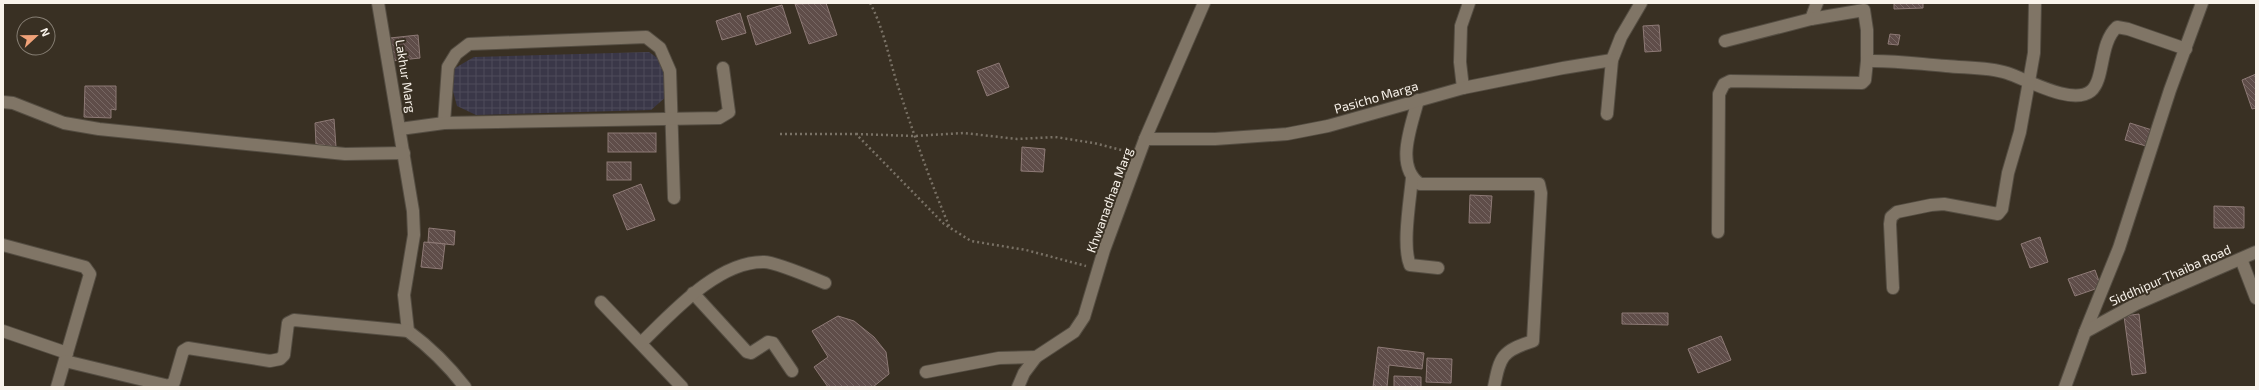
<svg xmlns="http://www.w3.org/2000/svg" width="2259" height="390" font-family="'Exo 2',sans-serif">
<defs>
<pattern id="industrial-grid" width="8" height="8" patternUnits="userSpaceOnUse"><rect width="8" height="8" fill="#3a3748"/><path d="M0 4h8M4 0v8" fill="none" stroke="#4e4b5a"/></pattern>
<pattern id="building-back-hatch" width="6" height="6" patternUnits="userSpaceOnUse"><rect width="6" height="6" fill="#5f4d49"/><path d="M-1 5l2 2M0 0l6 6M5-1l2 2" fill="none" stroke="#776763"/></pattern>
</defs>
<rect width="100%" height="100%" fill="#393023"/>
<polygon fill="url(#industrial-grid)" points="649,52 663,62 667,96 651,110 476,115 457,106 451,84 455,68 474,57"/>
<g fill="url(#building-back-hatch)" stroke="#8e7a76">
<polygon points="826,3 837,35 809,44 795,4"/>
<polygon points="1894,3 1923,3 1923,8 1894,9"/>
<polygon points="782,5 791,33 756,45 747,16"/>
<polygon points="740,13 746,33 722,40 716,21"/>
<polygon points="1659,25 1661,51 1645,52 1643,26"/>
<polygon points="1890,34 1900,35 1898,45 1888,44"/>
<polygon points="418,35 420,58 392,61 390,38"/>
<polygon points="999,63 1009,87 987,96 977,71"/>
<polygon points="2256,74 2256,108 2252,109 2242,80"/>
<polygon points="85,86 116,86 116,110 111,109 111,118 84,117"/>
<polygon points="334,119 336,147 316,144 315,123"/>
<polygon points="2130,123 2152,130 2146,146 2125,140"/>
<rect x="608" y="133" width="48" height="19"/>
<polygon points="1022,147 1045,149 1043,172 1021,171"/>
<rect x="607" y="162" width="24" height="18"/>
<polygon points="641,184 655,220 627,230 613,195"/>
<polygon points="1470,195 1492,196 1490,223 1469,223"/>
<polygon points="2214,206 2244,207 2244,228 2214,228"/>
<polygon points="429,228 455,231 454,245 428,242"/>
<polygon points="2040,237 2048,262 2030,268 2021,244"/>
<polygon points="424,242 445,244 442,269 421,267"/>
<polygon points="2095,270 2101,287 2075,296 2068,279"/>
<polygon points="1622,313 1668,313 1668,325 1622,324"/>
<polygon points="2139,314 2146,373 2132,375 2124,316"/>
<polygon points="838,316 854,321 874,337 886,352 889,374 873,387 828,387 814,367 828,357 812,331"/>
<polygon points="1721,336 1731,360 1698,373 1688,349"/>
<polygon points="1378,347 1424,353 1422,369 1389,365 1387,387 1373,387"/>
<polygon points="1427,358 1452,359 1451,383 1426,382"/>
<polygon points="1394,376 1421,377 1421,387 1394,387"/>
</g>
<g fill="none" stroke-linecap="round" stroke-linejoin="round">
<g stroke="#544d42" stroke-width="14">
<g id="minor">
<path d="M378 3 413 211 414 235 404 295 408 331C431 348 448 365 465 387"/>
<polyline points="1811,19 1817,3"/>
<path d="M1725 41 1811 19 1864 10 1867 30V61C1894 60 1919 64 1946 66 1966 68 1988 67 2007 73 2026 79 2072 106 2091 91 2105 79 2099 43 2117 27L2128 29 2186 49"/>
<polyline points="1463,88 1460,62 1461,26 1469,3"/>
<path d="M1418 100C1412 125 1394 166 1420 184H1539L1541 193 1533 341C1502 351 1500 356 1494 387"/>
<polyline points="3,102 13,103 64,123 99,129 345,154 404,153"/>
<polyline points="1607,114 1612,60 1621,37 1641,3"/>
<polyline points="444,123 448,67 456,54 469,44 646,37 660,48 670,71 674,198"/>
<polyline points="400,129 444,123 719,118 729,112 723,68"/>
<polyline points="1145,139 1215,139 1287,134 1328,126 1463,88 1563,68 1612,60"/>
<path d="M1412 178C1410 200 1402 246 1410 265L1438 268"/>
<polyline points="1718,232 1719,94 1724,84 1730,81 1862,83 1865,80 1867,61"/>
<polyline points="3,245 85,267 90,274 57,387"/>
<polyline points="2241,259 2256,298"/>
<polyline points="1893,288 1890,224 1891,217 1897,212 1931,205 1944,204 1998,214 2002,209 2008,173 2020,132 2034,53 2035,3"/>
<polyline points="693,293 747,352 751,353 768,342 773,343 792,371"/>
<polyline points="601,302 682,387"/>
<polyline points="3,331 67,353"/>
<polyline points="2085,332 2119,248 2170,90 2202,3"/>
<path d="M641 343C672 313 718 261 764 262 775 262 813 278 825 283"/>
<polyline points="65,361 169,386 174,382 183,351 188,348 270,361 280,359 284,355 288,323 294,320 408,331"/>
<polyline points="926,372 999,358 1036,357"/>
<polyline points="1018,387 1024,373 1036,357 1074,332 1084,317 1104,250 1145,139 1204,3"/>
<polyline points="2065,387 2085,332 2136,304 2256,252"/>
</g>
</g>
<g stroke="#797165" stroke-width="2.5" stroke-dasharray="2 3" stroke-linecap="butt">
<path d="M870 3C883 27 888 54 896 80 912 130 929 178 949 226"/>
<polyline points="780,134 856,134 944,224 971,241 1026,250 1086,266"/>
<polyline points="856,134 914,136 964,133 1017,139 1055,137 1094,143 1125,151"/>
</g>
<use href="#minor" stroke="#807566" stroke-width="12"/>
</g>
<g text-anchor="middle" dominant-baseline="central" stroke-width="4" stroke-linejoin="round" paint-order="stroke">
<g font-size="13" fill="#f9f3eb" stroke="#393023">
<text transform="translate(406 76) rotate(81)">Lakhur Marg</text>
<text transform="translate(1376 97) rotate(-16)">Pasicho Marga</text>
<text transform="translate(1109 200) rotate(-70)">Khwanadhaa Marg</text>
<text transform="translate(2170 275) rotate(-24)">Siddhipur Thaiba Road</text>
</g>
</g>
<rect width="2259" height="390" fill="none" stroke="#f9f3eb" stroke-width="8"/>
<g transform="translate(36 36) rotate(68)"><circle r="19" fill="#393023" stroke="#867e73"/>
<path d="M0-3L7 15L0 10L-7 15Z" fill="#f0a279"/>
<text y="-6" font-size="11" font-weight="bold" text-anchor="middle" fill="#f9f3eb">N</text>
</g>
</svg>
